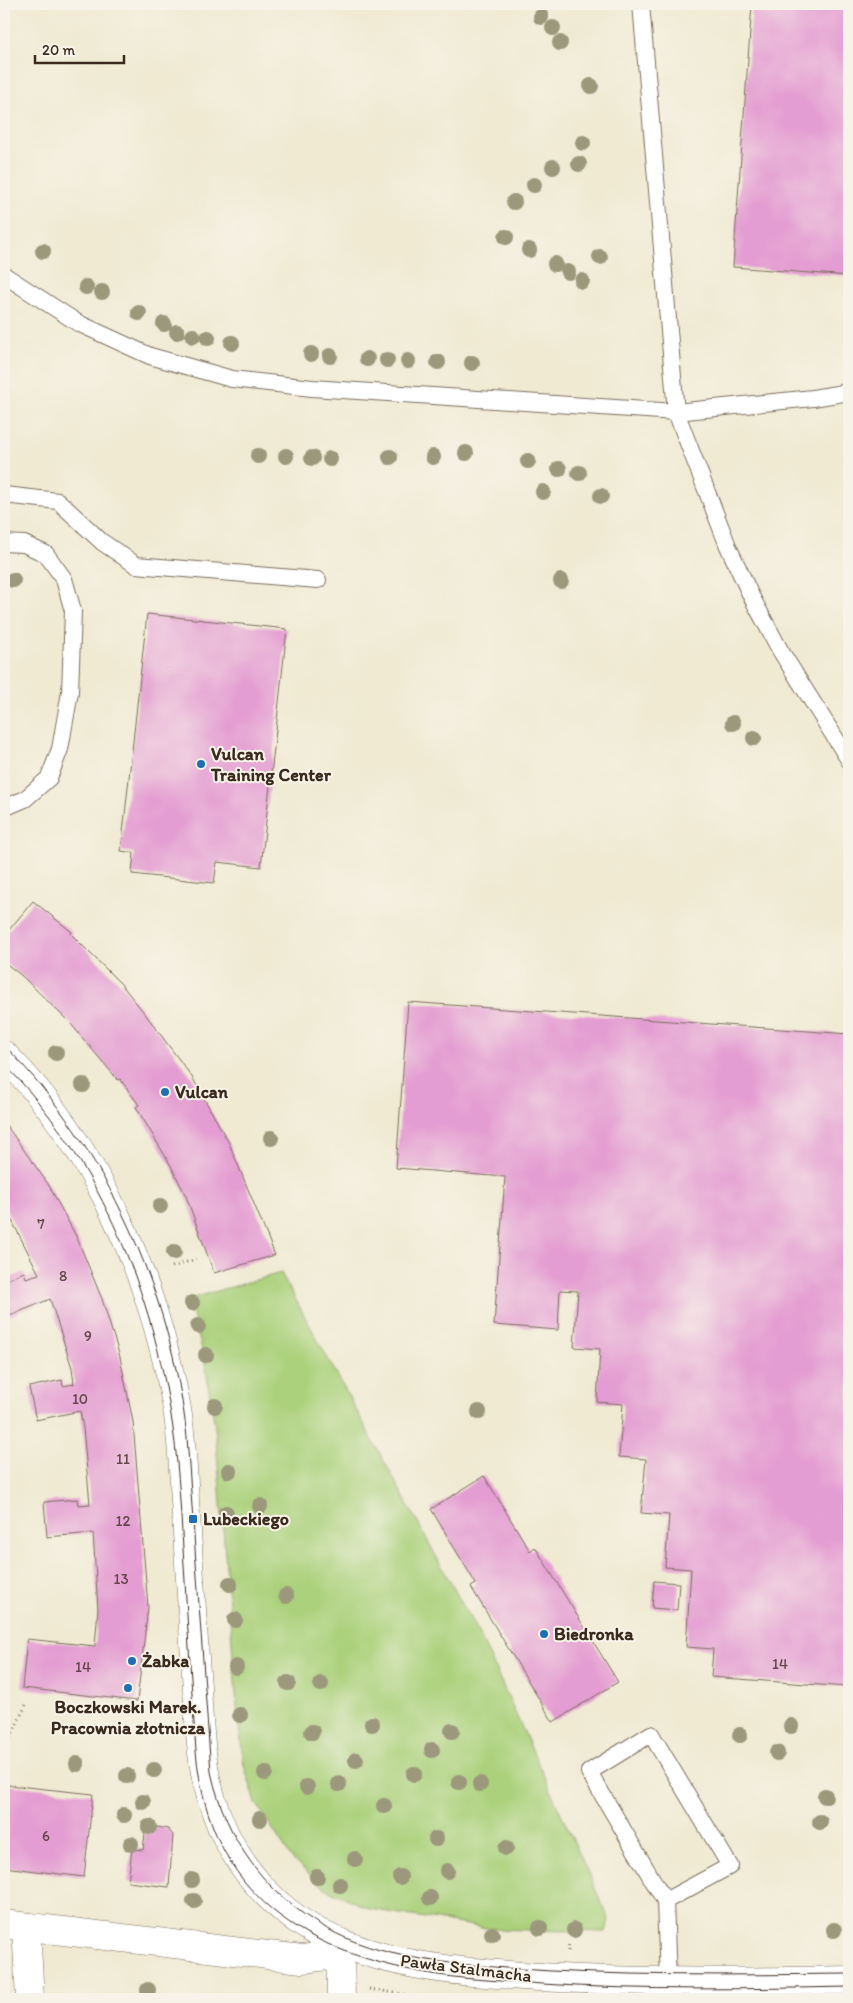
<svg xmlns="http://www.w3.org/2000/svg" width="853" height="2003" font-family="Itim,sans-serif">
<rect width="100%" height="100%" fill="#f7f3e8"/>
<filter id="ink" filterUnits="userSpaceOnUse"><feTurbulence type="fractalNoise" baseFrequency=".02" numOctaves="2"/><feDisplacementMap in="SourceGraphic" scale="10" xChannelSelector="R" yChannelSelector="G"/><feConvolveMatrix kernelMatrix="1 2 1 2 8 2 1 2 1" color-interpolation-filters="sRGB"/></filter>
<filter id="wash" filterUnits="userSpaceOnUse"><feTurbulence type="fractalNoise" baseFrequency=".0096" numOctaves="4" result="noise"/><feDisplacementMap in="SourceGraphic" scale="20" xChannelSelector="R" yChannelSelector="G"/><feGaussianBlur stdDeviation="1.12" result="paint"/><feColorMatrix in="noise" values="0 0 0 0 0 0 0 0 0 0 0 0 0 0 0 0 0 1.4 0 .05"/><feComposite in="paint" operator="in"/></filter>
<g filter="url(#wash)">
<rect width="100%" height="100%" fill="#f0ead3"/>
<polygon fill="#abd17b" stroke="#737e4c" points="281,1273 482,1640 609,1919 606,1932 492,1929 370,1909 326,1889 292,1859 256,1803 244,1765 238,1719 215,1427 204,1357 190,1304 196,1297"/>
<g id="blocks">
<g fill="#e49dd2">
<polygon points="752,4 849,4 849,276 733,267"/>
<polygon points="147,614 287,629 261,867 217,862 214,883 132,874 134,853 121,851"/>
<polygon points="33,901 72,932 71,934 121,984 146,1015 192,1077 229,1143 275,1255 214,1273 186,1196 170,1164 136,1107 139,1105 120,1079 118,1080 70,1023 22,976 4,962 4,936"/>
<polygon points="408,1002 849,1034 849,1682 847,1682 847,1687 711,1677 713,1649 686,1647 691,1569 665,1567 669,1515 641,1513 646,1459 619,1457 623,1404 597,1402 600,1349 574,1347 578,1291 560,1290 558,1330 494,1325 505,1177 396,1168"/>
<polygon points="4,1122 48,1184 77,1238 102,1299 120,1357 133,1422 148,1607 137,1701 22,1688 27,1639 95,1646 98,1609 93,1533 47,1537 44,1502 77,1499 78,1505 90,1504 83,1428 80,1411 36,1420 29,1387 62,1380 63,1386 74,1384 72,1368 50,1299 7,1317 4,1309 4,1281 24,1272 26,1278 39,1274 4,1205"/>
<polygon points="484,1476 530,1551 535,1547 618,1682 553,1722 471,1587 476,1584 431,1509"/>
<polygon points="654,1581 679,1583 677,1610 652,1608"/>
<polygon points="8,1785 93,1794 84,1877 4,1867 4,1804"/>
<polygon points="152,1826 168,1829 173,1835 169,1887 128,1882 132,1849 143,1850 145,1833 151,1833"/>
</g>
</g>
</g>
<g filter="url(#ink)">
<use href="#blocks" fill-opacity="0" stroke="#7a6d5d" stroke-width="1"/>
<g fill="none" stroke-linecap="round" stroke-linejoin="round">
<g stroke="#7a6d5d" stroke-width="18">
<g id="service">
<polyline points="641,4 676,412 728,546 751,596 780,650 849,760"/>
<polyline points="4,275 78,323 150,356 232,379 312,388 676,412 813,398 849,392"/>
<polyline points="4,495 58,501 102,542 136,565 318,580"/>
<polyline points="4,543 24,544 46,554 64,579 73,611 70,692 60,749 49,778 25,799 4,808"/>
<polyline points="665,1901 730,1866 651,1734 589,1772 665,1901 668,1982 673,1999"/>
</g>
</g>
<g stroke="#7a6d5d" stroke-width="29">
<g id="minor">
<polyline points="4,1924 302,1959 327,1956 340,1943"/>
<polyline points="26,1927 30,1999"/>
<polyline points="340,1943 341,1999"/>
</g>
</g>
<g stroke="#7a6d5d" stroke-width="29">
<path id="tertiary" d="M4 1055C99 1150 153 1278 177 1409 182 1439 183 1470 185 1500 189 1558 192 1616 196 1674 199 1711 199 1750 208 1786 226 1860 275 1918 346 1945 408 1969 474 1973 539 1977 643 1983 746 1982 849 1980"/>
</g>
<g stroke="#7a6d5d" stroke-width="3" stroke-dasharray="1 4" stroke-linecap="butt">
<polyline points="172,1267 196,1259"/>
<polyline points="4,1751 26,1705"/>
<polyline points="568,1951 569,1942"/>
<polyline points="369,1989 408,1995"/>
</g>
<use href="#service" stroke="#fff" stroke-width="16"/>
<use href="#minor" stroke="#fff" stroke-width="28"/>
<use href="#tertiary" stroke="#fff" stroke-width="28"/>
<g stroke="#3b2a1e" stroke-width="1">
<path d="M4 1045C107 1149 171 1292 187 1437L211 1772C226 1840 266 1895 326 1928 380 1959 446 1963 506 1968 620 1977 734 1975 849 1974"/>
<path d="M4 1064C95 1155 149 1283 170 1409 178 1455 180 1502 183 1548 187 1616 191 1684 196 1751 209 1896 305 1954 438 1975 472 1980 508 1981 542 1984 645 1991 747 1989 849 1987"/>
</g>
</g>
<g fill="#9c987c">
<circle cx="541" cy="17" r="8"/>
<circle cx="553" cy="28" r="8"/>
<circle cx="560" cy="43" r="8"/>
<circle cx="591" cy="86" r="8"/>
<circle cx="583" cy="143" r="8"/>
<circle cx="579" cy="164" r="8"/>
<circle cx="553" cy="167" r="8"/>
<circle cx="534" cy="185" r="8"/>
<circle cx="514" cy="202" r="8"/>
<circle cx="506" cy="237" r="8"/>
<circle cx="529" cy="250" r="8"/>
<circle cx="43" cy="251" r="8"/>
<circle cx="600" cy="257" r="8"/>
<circle cx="555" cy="264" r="8"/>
<circle cx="568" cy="272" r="8"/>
<circle cx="582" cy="281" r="8"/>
<circle cx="86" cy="287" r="8"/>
<circle cx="102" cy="292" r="8"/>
<circle cx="139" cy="313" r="8"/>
<circle cx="164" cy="324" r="8"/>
<circle cx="177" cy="332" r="8"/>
<circle cx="193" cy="336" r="8"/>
<circle cx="208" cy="338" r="8"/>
<circle cx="232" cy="343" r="8"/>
<circle cx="311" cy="354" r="8"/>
<circle cx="330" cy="356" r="8"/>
<circle cx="367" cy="359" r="8"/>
<circle cx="387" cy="360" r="8"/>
<circle cx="408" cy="361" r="8"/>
<circle cx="438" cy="362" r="8"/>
<circle cx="472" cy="363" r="8"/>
<circle cx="466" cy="453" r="8"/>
<circle cx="258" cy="456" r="8"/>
<circle cx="286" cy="456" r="8"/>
<circle cx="390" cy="457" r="8"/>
<circle cx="433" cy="457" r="8"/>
<circle cx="312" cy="458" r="8"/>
<circle cx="330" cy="459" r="8"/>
<circle cx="528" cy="461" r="8"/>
<circle cx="559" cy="469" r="8"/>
<circle cx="579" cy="473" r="8"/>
<circle cx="543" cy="492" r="8"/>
<circle cx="601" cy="496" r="8"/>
<circle cx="13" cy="580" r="8"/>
<circle cx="561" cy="581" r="8"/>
<circle cx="733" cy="723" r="8"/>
<circle cx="754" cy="738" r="8"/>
<circle cx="56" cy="1053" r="8"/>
<circle cx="83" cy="1085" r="8"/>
<circle cx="271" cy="1138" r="8"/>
<circle cx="160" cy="1206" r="8"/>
<circle cx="174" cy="1252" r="8"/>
<circle cx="192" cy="1303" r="8"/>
<circle cx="198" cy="1326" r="8"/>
<circle cx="206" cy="1355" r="8"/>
<circle cx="215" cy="1406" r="8"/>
<circle cx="479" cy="1412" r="8"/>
<circle cx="229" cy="1471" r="8"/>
<circle cx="260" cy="1506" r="8"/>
<circle cx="226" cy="1513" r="8"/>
<circle cx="230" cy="1584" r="8"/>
<circle cx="286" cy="1596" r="8"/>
<circle cx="235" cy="1620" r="8"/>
<circle cx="236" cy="1667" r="8"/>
<circle cx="288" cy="1683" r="8"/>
<circle cx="321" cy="1684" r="8"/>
<circle cx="240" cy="1715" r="8"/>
<circle cx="372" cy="1724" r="8"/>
<circle cx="791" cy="1726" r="8"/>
<circle cx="452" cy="1731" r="8"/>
<circle cx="312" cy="1732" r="8"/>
<circle cx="740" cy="1735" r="8"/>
<circle cx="432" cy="1750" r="8"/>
<circle cx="777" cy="1753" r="8"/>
<circle cx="356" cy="1760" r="8"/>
<circle cx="77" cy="1764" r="8"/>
<circle cx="154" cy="1770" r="8"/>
<circle cx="265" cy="1773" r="8"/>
<circle cx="414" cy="1774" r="8"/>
<circle cx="127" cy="1776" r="8"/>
<circle cx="459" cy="1782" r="8"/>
<circle cx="339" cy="1784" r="8"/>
<circle cx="480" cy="1784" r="8"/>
<circle cx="307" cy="1787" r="8"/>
<circle cx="825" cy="1796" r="8"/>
<circle cx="143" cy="1802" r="8"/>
<circle cx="384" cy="1806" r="8"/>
<circle cx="124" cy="1815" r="8"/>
<circle cx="260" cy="1819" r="8"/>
<circle cx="820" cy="1822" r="8"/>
<circle cx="149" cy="1827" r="8"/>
<circle cx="436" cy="1839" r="8"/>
<circle cx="131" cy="1844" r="8"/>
<circle cx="506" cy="1848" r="8"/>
<circle cx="355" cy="1859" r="8"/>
<circle cx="447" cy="1871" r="8"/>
<circle cx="317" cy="1877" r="8"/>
<circle cx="400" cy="1877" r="8"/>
<circle cx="192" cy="1880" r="8"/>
<circle cx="340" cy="1885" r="8"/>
<circle cx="430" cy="1898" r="8"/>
<circle cx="194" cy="1901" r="8"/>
<circle cx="540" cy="1928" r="8"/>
<circle cx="574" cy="1930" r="8"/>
<circle cx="834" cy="1930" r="8"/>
<circle cx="492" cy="1934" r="8"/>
<circle cx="148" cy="1990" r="8"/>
</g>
</g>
<g fill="#1f6fb2" stroke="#f7f3e8" stroke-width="2">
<circle cx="201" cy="764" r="5"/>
<circle cx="165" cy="1092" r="5"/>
<rect x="188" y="1514" width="10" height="10" rx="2.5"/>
<circle cx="544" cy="1634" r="5"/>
<circle cx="132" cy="1661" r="5"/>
<circle cx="128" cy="1688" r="5"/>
</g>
<g text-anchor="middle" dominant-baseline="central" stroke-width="4" stroke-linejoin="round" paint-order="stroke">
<g font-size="15" fill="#65474b">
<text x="41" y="1224">7</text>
<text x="63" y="1276">8</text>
<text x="88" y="1336">9</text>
<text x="80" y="1399">10</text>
<text x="123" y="1459">11</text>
<text x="123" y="1521">12</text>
<text x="121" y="1579">13</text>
<text x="780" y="1664">14</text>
<text x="83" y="1667">14</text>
<text x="46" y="1836">6</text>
</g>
<g font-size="18" font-weight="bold" fill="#3b2a1e" stroke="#f7f3e8" text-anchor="start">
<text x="211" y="754">Vulcan<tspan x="211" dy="21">Training Center</tspan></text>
<text x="175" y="1092">Vulcan</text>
<text x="203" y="1519">Lubeckiego</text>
<text x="554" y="1634">Biedronka</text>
<text x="142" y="1661">Żabka</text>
<text x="128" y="1707" text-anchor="middle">Boczkowski Marek.<tspan x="128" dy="21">Pracownia złotnicza</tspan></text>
</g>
<g font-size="18" fill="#3b2a1e" stroke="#f7f3e8">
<text transform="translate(466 1968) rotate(7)">Pawła Stalmacha</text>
</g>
</g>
<rect width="853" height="2003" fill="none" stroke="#f7f3e8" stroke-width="20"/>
<path d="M35 55v8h89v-8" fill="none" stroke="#3b2a1e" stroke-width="2.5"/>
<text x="42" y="55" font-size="15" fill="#3b2a1e" stroke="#f7f3e8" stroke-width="4" paint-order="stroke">20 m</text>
</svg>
